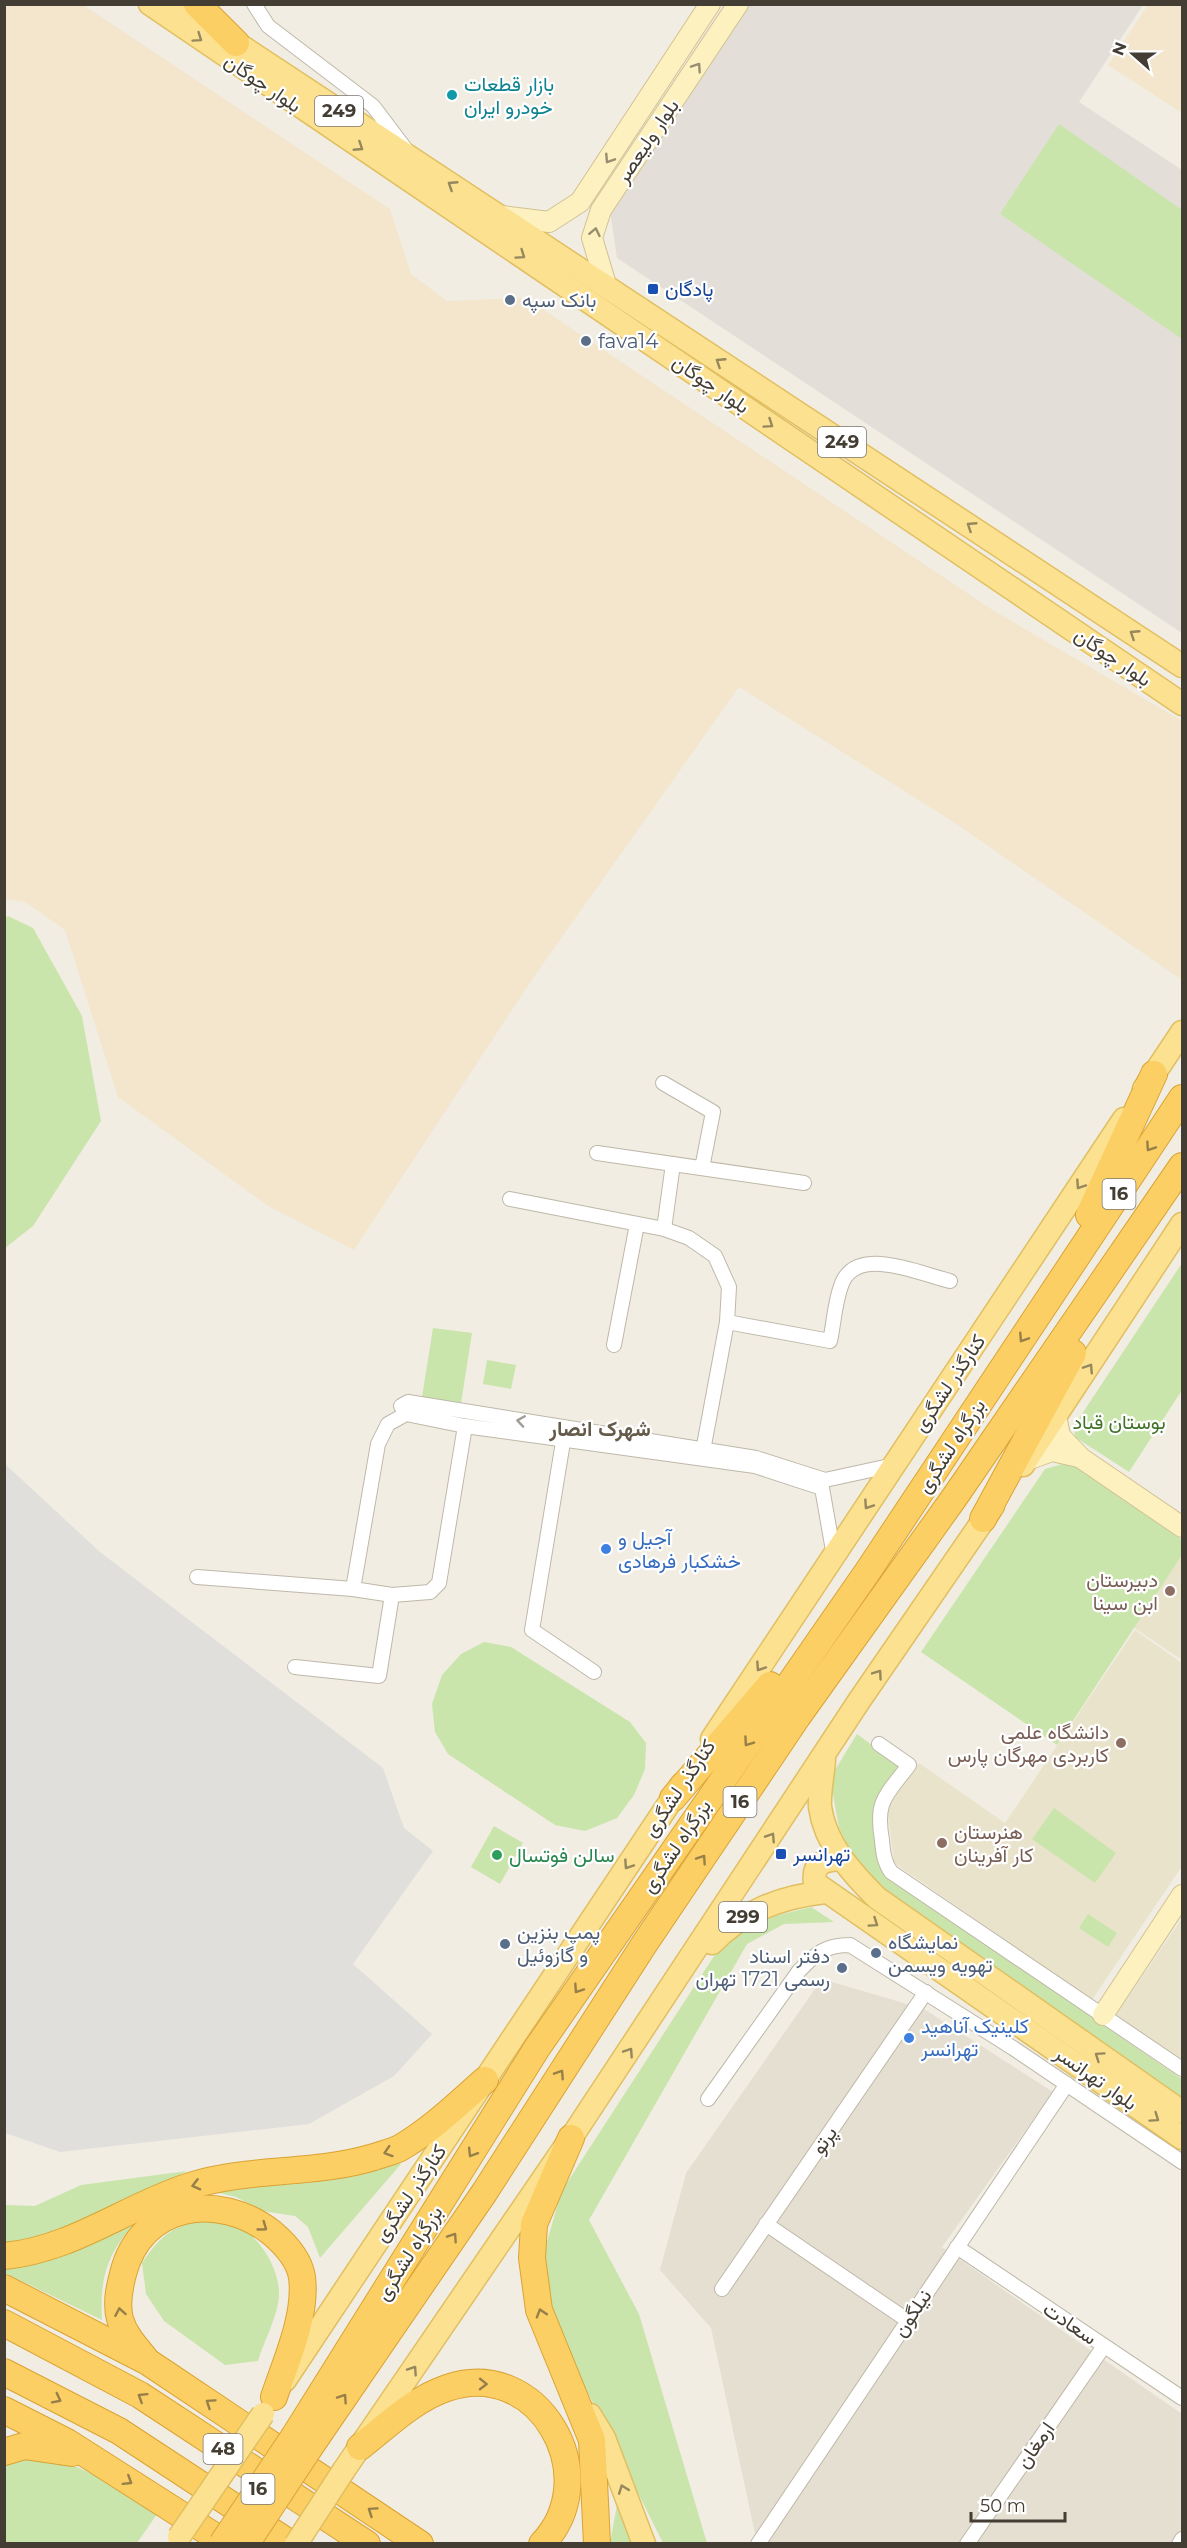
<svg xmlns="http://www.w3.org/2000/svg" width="1187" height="2548" font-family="Montserrat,Vazirmatn,sans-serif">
<rect width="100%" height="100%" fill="#f1ede3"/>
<polygon fill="#e5dfd1" points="822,1979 924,2009 1053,2092 942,2247 1182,2414 1182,2543 757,2543 711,2328 660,2270 686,2173"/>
<g fill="#f4e5cd">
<polygon points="4,5 83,5 390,209 411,274 447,301 526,298 991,609 1182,721 1182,980 952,821 739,687 533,978 354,1250 268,1206 118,1097 65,930 25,902 5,899"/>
<polygon points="1148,5 1182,5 1182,113 1108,65"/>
</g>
<polygon fill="#e3ded8" points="747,5 1143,5 1079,102 1182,170 1182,633 617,258 610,211"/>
<g fill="#eae3cc">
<polygon points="1182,1555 1182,1660 1133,1627"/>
<polygon points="1135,1630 1182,1663 1182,1866 1092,2000 894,1863 887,1806 919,1763 1005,1823"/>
<polygon points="1182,1918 1182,2063 1116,2015"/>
</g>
<g fill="#c9e5ab">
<polygon points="1059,124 1182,210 1182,339 1000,214"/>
<polygon points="8,916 33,928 82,1016 101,1121 33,1226 5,1248 4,919"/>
<polygon points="1182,1263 1182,1390 1129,1472 1075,1437 1074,1426"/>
<polygon points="433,1328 472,1333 461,1403 422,1397"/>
<polygon points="487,1360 516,1365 511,1389 483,1384"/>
<polygon points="1069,1462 1182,1540 1182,1555 1057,1745 921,1652 1045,1469"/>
<polygon points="484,1642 511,1647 630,1722 646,1743 645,1769 634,1795 617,1818 585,1831 555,1825 448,1754 435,1732 432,1704 442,1675 461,1654"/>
<polygon points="857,1734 904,1769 878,1804 896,1883 1182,2079 1182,2102 868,1887 839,1828 830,1778"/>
<polygon points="1054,1808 1116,1853 1095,1883 1032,1839"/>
<polygon points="494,1826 523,1843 500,1884 471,1867"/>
<polygon points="811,1907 834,1922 784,1924 747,1944 589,2220 639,2314 707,2543 663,2543 551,2319 544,2253 561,2192 714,1956 751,1922"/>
<polygon points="1088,1914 1117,1933 1108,1947 1079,1928"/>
<polygon points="392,2159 401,2164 320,2258 308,2227 295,2216 263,2211 236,2197 207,2190"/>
<path d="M187 2171C130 2201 71 2242 5 2243V2205L35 2206 81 2185Z"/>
<path d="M147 2211C111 2246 99 2270 102 2320L5 2273 4 2261Z"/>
<path d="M210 2218C219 2221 229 2223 237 2226 260 2236 280 2270 279 2295 278 2316 264 2341 258 2361L225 2365 164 2321 146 2294 142 2263C164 2231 173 2227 210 2218Z"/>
<polygon points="54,2457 126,2489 157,2514 137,2543 5,2543 4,2458"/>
<polygon points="618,2500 633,2543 610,2543"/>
</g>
<polygon fill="#e1dfdb" points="5,1464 100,1552 383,1768 404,1828 433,1851 353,1964 432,2034 394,2076 309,2124 60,2152 5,2133"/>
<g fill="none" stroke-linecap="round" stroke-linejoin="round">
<g stroke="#bfb8a9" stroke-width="16">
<g id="street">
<polyline points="254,4 268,26 373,106 407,151"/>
<polyline points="663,1083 713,1112 702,1168"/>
<polyline points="597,1153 804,1183"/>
<polyline points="510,1199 664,1229 689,1238 715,1256 729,1287 727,1322 702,1456"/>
<polyline points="664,1229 673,1164"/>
<path d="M727 1322 830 1341C834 1323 835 1298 843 1281 860 1246 921 1274 950 1281"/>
<polyline points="614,1345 637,1224"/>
<polyline points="565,1430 532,1630 594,1672"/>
<polyline points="834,1556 822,1488 755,1466 465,1426 406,1414 401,1406 408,1402 756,1458 825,1480 894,1465"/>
<polyline points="197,1577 353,1589 392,1595 430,1592 439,1583 465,1426"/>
<polyline points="353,1589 378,1444 388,1424 406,1414"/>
<polyline points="295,1667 379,1676 392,1595"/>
<path d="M879 1744 909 1765C886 1796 875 1800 882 1840 883 1852 884 1862 891 1872L1182 2069"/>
<path d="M708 2099 799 1971C816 1953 826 1945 850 1945L1013 2048 1182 2162"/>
<polyline points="766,2224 907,2320"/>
<polyline points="957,2247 1182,2398"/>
<polyline points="722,2289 926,1992"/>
<polyline points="758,2544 1067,2084"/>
<polyline points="967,2544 1104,2346"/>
<polyline points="1179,2544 1182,2539"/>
</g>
</g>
<g stroke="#d1c293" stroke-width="22">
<g id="secondary">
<polyline points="502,216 549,222 580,202 710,4"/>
<polyline points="607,288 592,238 601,210 738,4"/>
<polyline points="1056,1416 1060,1436 1081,1458 1182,1527"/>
<polyline points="1027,1460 1052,1451 1079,1457"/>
<polyline points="1103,2015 1182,1895"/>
</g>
</g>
<g stroke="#e1bf61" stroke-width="25">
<g id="primary">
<polyline points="150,4 1182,704"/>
<polyline points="177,4 1182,666"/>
<polyline points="1144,1089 1182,1032"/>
<polyline points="1023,1465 1182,1224"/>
<polyline points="712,1739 1124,1119"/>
<path d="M824 1760C823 1775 819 1792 820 1807 825 1844 852 1873 877 1898L1182 2112"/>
<path d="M841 1859C824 1860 812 1863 815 1883L1182 2138"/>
<path d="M712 1943C743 1911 781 1897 825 1892"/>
<polyline points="285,2380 682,1784"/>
<polyline points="590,2415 604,2438 644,2544"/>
<polyline points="344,2470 571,2138 859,1701 993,1506"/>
</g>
</g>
<g stroke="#daa334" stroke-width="28">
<g id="highway">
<polyline points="197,4 236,43"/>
<polyline points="1089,1215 1154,1074"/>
<polyline points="983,1519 1073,1353"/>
<polyline points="673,1798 770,1685"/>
<polyline points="571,2138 534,2224 532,2258 539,2310 592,2440 597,2544"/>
<path d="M4 2256C72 2250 127 2206 190 2186 250 2167 315 2175 374 2157 382 2154 392 2152 400 2148 431 2130 458 2104 485 2080"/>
<polyline points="4,2288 148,2362 420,2544"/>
<polyline points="4,2323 140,2395 367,2544"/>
<path d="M144 2357C134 2345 124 2334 120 2319 116 2304 119 2289 123 2274 141 2202 219 2191 272 2233 285 2244 299 2259 302 2277 307 2316 286 2361 274 2397"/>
<polyline points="4,2372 119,2431 291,2544"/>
<polyline points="4,2410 67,2442 227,2544"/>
<polyline points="295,2435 537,2048 868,1571 1182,1098"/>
<polyline points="310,2447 484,2193 645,1943 798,1716 954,1498 1182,1166"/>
<path d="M360 2447C387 2426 414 2399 447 2388 538 2356 607 2476 542 2544"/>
<polyline points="4,2452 24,2446 72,2453"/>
</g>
</g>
<use href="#street" stroke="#fff" stroke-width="14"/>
<use href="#secondary" stroke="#fef1c0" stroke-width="20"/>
<use href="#primary" stroke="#fce290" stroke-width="22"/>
<use href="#highway" stroke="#fbcf63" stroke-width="26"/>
<g stroke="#e1bf61" stroke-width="25" stroke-linecap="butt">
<g id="primary-bridge">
<polyline points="179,2537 263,2414"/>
<polyline points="296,2544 344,2470"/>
</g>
</g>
<g stroke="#daa334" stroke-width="28" stroke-linecap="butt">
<g id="highway-bridge">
<polyline points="222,2544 295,2435"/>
<polyline points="246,2544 310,2447"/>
</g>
</g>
<use href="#primary-bridge" stroke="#fce290" stroke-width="22"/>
<use href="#highway-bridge" stroke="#fbcf63" stroke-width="26"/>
</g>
<defs><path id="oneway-chevron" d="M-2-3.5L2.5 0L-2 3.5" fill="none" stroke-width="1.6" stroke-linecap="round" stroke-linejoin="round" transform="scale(1.5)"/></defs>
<g stroke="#96875d">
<use href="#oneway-chevron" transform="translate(198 38) rotate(35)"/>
<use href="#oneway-chevron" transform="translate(359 147) rotate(33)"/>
<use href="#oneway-chevron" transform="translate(452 185) rotate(-147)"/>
<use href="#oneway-chevron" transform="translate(521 255) rotate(35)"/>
<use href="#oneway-chevron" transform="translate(720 362) rotate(-147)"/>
<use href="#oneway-chevron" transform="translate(769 424) rotate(34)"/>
<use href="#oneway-chevron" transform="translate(971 526) rotate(-147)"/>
<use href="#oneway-chevron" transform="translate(1134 634) rotate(-147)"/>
<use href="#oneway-chevron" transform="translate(1080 1185) rotate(124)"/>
<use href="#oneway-chevron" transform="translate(1089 1368) rotate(-57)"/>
<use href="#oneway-chevron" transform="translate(868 1505) rotate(124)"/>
<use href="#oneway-chevron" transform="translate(760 1667) rotate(124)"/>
<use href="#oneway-chevron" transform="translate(878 1674) rotate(-55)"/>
<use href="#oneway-chevron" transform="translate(771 1837) rotate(-57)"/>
<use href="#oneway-chevron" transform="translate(628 1865) rotate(124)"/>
<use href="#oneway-chevron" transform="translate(874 1923) rotate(34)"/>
<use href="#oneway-chevron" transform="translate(629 2052) rotate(-56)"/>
<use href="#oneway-chevron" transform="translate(1099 2056) rotate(-145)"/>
<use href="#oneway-chevron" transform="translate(1155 2118) rotate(35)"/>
<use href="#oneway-chevron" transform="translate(413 2370) rotate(-56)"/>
<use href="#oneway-chevron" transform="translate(623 2489) rotate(-111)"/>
</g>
<g stroke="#978e72">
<use href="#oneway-chevron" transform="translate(697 67) rotate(-56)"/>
<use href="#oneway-chevron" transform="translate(609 159) rotate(123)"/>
<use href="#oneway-chevron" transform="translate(595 232) rotate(-78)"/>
</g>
<g stroke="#967f49">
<use href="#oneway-chevron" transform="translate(1150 1147) rotate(124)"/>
<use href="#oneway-chevron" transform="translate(1023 1338) rotate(123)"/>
<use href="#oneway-chevron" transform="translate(748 1742) rotate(125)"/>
<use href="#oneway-chevron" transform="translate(702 1859) rotate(-56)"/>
<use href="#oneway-chevron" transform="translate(578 1989) rotate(124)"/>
<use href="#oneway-chevron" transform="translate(560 2074) rotate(-57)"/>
<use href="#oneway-chevron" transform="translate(388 2152) rotate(162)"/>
<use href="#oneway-chevron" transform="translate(472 2153) rotate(122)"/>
<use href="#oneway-chevron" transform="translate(196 2185) rotate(166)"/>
<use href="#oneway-chevron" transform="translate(263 2227) rotate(36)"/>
<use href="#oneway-chevron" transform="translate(453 2237) rotate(-56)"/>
<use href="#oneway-chevron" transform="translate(120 2312) rotate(-100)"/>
<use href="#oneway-chevron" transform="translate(541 2313) rotate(-107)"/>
<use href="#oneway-chevron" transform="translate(483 2384) rotate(1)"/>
<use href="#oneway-chevron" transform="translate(142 2397) rotate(-148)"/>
<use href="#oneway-chevron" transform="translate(343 2398) rotate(-56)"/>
<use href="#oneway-chevron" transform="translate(57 2399) rotate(27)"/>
<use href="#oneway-chevron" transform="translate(210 2403) rotate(-146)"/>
<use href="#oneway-chevron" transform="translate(128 2481) rotate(32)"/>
<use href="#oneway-chevron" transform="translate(372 2511) rotate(-146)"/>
</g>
<use stroke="#a19e99" href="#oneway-chevron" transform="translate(521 1421) rotate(-171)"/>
<circle fill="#0f9aa8" stroke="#fff" stroke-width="2" cx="452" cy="95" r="6"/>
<g fill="#1a4fb4" stroke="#fff" stroke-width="2">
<rect x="647" y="283" width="12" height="12" rx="3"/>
<rect x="775" y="1848" width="12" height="12" rx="3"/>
</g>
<g fill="#5c6f8a" stroke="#fff" stroke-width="2">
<circle cx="510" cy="300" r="6"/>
<circle cx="586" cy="341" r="6"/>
<circle cx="505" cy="1944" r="6"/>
<circle cx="876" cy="1953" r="6"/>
<circle cx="842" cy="1968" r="6"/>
</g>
<g fill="#3f7fe0" stroke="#fff" stroke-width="2">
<circle cx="606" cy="1549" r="6"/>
<circle cx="909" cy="2038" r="6"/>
</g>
<g fill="#8d6e63" stroke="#fff" stroke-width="2">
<circle cx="1170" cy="1591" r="6"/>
<circle cx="1121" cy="1743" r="6"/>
<circle cx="942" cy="1843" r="6"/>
</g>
<circle fill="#2e9e5b" stroke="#fff" stroke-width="2" cx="497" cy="1855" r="6"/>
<g text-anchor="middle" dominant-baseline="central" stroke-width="4.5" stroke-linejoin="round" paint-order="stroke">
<g fill="#fff" stroke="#7b7770" stroke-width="1.5">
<rect x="315" y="96" width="48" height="30" rx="4.5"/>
<rect x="818" y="427" width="48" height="30" rx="4.5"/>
<rect x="1102.5" y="1179" width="33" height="30" rx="4.5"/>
<rect x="723.5" y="1787" width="33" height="30" rx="4.5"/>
<rect x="719" y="1902" width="48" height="30" rx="4.5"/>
<rect x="203.5" y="2434" width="39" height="30" rx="4.5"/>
<rect x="241.5" y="2474" width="33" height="30" rx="4.5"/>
</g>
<g font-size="18" font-weight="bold" fill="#433d33">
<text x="339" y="111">249</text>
<text x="842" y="442">249</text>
<text x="1119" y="1194">16</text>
<text x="740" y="1802">16</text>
<text x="743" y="1917">299</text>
<text x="223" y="2449">48</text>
<text x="258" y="2489">16</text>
</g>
<g font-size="20" fill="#433d33" stroke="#fff">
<text transform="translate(263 83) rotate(34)">بلوار چوگان</text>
<text transform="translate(647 141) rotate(-56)">بلوار ولیعصر</text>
<text transform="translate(711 384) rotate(34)">بلوار چوگان</text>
<text transform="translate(1113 657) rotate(34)">بلوار چوگان</text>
<text transform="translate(949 1383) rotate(-56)">کنارگذر لشگری</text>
<text transform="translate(951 1446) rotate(-57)">بزرگراه لشگری</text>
<text transform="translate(679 1788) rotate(-56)">کنارگذر لشگری</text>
<text transform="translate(676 1846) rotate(-56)">بزرگراه لشگری</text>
<text transform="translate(1096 2078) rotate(35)">بلوار تهرانسر</text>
<text transform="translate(824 2140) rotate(-55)">پرتو</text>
<text transform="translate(410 2193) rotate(-56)">کنارگذر لشگری</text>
<text transform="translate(409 2253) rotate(-58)">بزرگراه لشگری</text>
<text transform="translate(912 2313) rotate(-56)">نیلگون</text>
<text transform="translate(1070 2323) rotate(34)">سعادت</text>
<text transform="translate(1035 2445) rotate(-55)">ارمغان</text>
</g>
<g font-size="20" fill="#0d838f" stroke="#fff" text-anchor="start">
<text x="464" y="84">بازار قطعات<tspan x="464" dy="23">خودرو ایران</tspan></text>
</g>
<g font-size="20" fill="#164399" stroke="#fff" text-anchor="start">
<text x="665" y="289">پادگان</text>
<text x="793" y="1854">تهرانسر</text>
</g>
<g font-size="20" fill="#4e5e75" stroke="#fff" text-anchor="start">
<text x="522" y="300">بانک سپه</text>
<text x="598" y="341">fava14</text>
<text x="517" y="1932">پمپ بنزین<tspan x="517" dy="23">و گازوئیل</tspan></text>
<text x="888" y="1942">نمایشگاه<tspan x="888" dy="23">تهویه ویسمن</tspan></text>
<text x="830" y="1956" text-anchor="end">دفتر اسناد<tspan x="830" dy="23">رسمی 1721 تهران</tspan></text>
</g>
<g font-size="20" fill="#417228" stroke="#fff">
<text x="1119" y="1422">بوستان قباد</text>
</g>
<g font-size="20" fill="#366cbe" stroke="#fff" text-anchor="start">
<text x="618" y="1538">آجیل و<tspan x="618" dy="23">خشکبار فرهادی</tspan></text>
<text x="921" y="2026">کلینیک آناهید<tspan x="921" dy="23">تهرانسر</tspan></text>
</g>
<g font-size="20" fill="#785e54" stroke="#fff" text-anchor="end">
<text x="1158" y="1580">دبیرستان<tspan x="1158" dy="23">ابن سینا</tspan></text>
<text x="1109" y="1732">دانشگاه علمی<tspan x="1109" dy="23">کاربردی مهرگان پارس</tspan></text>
<text x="954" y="1832" text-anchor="start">هنرستان<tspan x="954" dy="23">کار آفرینان</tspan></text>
</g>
<g font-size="20" fill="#27864d" stroke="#fff" text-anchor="start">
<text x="509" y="1855">سالن فوتسال</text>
</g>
<g font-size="21" font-weight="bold" fill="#655b4b" stroke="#fff">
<text x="600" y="1428">شهرک انصار</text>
</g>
</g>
<rect width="1187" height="2548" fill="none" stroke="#433d33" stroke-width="12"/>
<g transform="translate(1133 54) rotate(291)" stroke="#ffffff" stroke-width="4.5" paint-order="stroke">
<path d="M0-4.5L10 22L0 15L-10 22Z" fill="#433d33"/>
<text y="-9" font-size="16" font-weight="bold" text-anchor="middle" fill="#433d33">N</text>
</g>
<path d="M971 2512v9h94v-9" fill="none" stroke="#433d33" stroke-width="3"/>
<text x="980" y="2512" font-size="18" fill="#433d33" stroke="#ffffff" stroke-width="4.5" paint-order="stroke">50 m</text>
</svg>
